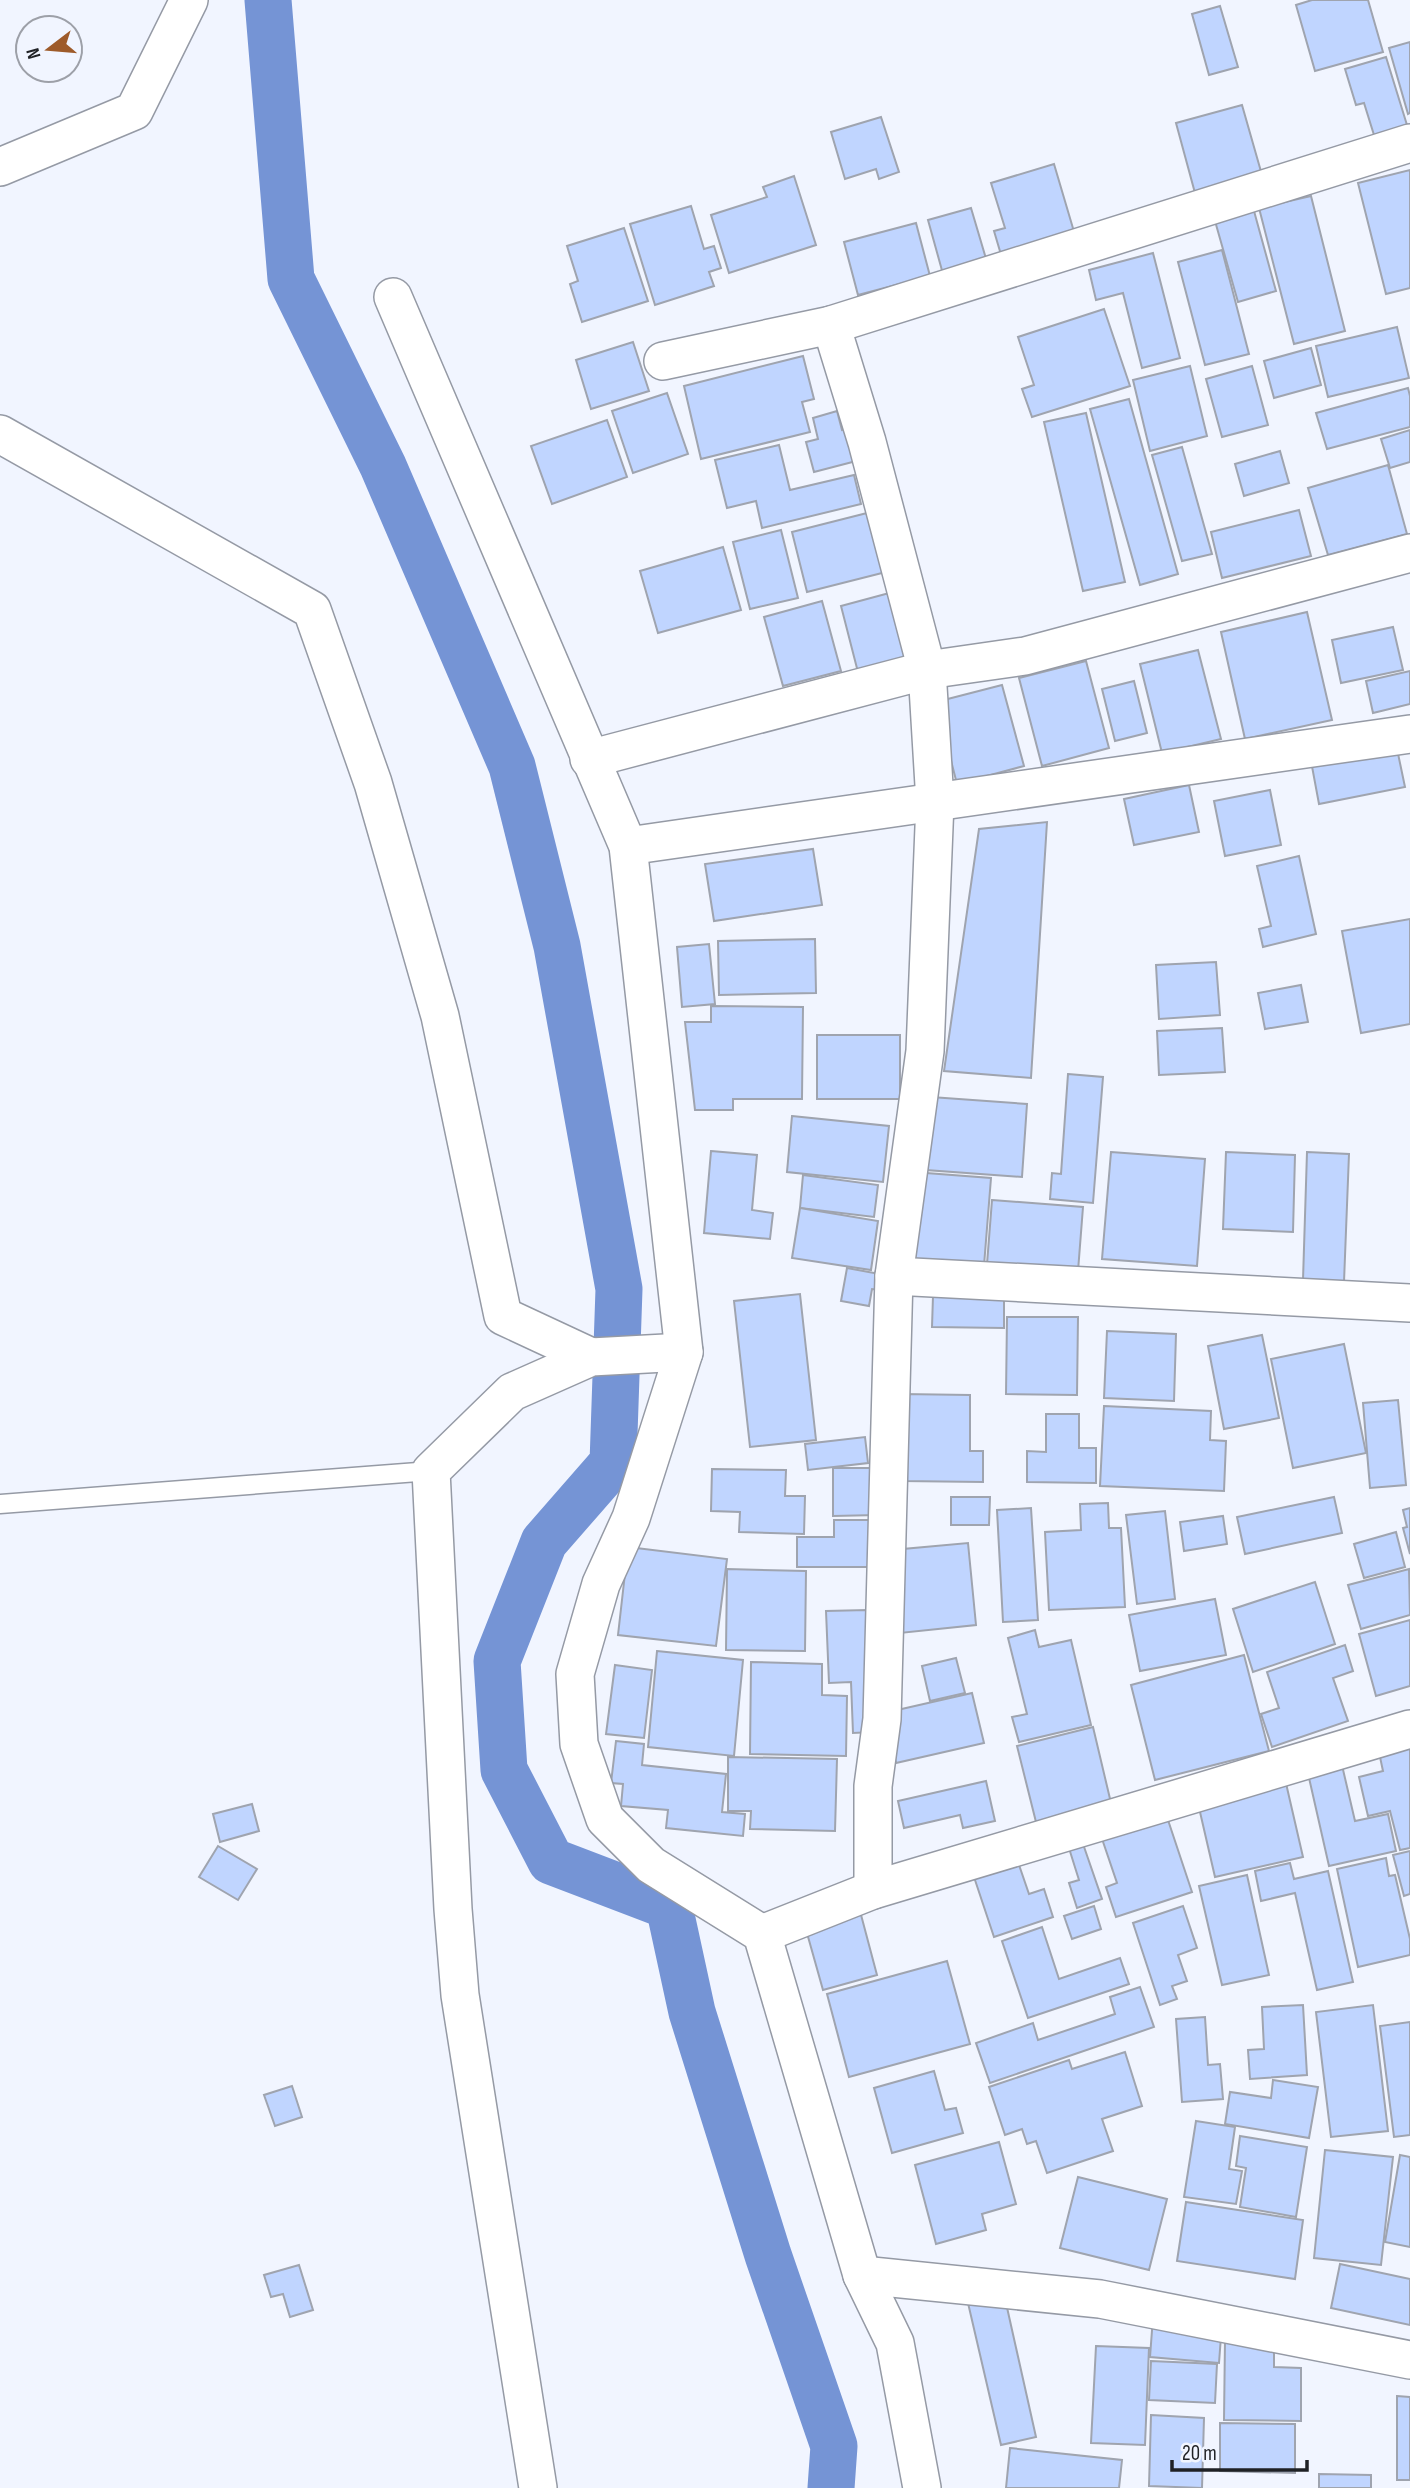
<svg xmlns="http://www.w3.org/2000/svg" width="1410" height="2488" font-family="'Sofia Sans Condensed',sans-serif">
<rect width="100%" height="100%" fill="#f1f5ff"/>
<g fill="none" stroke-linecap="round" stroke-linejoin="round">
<polyline stroke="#7594d5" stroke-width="47" points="268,0 291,279 383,466 512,766 557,946 619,1289 613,1463 544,1542 497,1661 504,1770 551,1861 669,1906 692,2012 768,2255 834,2446 831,2488"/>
</g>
<g fill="#c0d5ff" stroke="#9fa4af" stroke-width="2">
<polygon points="1312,0 1368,0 1383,52 1315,71 1296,5"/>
<polygon points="1220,6 1238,67 1209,75 1192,14"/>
<polygon points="1410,42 1410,113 1408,114 1389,48"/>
<polygon points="1386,57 1407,125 1374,135 1364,103 1356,105 1345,69"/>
<polygon points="1242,105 1262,175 1195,193 1176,123"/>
<polygon points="881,117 899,172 879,179 876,169 845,179 831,132"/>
<polygon points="1054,164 1075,235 1002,258 994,231 1005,228 991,183"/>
<polygon points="1410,170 1410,288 1386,294 1358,183"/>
<polygon points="794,176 816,245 729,273 711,215 767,197 763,187"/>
<polygon points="1311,196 1345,331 1294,344 1259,208"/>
<polygon points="691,206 704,249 714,246 721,268 709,272 714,286 655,305 630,224"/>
<polygon points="971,208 987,262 943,274 928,220"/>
<polygon points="1254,211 1276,291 1238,302 1215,221"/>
<polygon points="916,223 930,276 858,295 844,242"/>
<polygon points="624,228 648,301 582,322 570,284 578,281 567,246"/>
<polygon points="1222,250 1249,354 1205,365 1178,262"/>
<polygon points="1153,253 1180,358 1142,368 1123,293 1096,300 1089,270"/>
<polygon points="1104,309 1130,386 1032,417 1022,389 1034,385 1018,337"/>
<polygon points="1397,327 1409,378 1328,397 1316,346"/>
<polygon points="633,342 649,391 591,409 576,360"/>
<polygon points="1311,348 1321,385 1274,398 1264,361"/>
<polygon points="803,356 814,399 802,402 810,432 701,459 684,386"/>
<polygon points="1190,366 1207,436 1150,451 1133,380"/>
<polygon points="1252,366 1268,425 1222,437 1206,379"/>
<polygon points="1408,388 1410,396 1410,427 1327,449 1316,413"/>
<polygon points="667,393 688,454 633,473 612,411"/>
<polygon points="1129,399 1178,574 1140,585 1090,409"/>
<polygon points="837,411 842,430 855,426 864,459 814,472 806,442 818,439 813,418"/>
<polygon points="1086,413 1125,582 1083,591 1044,422"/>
<polygon points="607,420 627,477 552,504 531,446"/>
<polygon points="1410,430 1410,462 1390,468 1381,439"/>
<polygon points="779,445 790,490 854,475 861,504 762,528 756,501 727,508 715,460"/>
<polygon points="1182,447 1212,554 1182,561 1152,455"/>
<polygon points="1280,451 1289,483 1244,496 1235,464"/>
<polygon points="1388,465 1407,534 1328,555 1308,488"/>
<polygon points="1299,510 1311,556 1222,578 1211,532"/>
<polygon points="871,512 886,572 807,592 792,532"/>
<polygon points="781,530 798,598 750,609 733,542"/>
<polygon points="723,547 741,610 658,633 640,571"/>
<polygon points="893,592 913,666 860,680 841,606"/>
<polygon points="822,601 841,671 783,686 764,617"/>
<polygon points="1307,612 1332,720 1245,739 1221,632"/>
<polygon points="1393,627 1403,670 1341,683 1332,640"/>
<polygon points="1198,650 1221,739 1162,753 1140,664"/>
<polygon points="1086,661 1109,748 1042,766 1019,678"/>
<polygon points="1410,671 1410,704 1373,713 1366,681"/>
<polygon points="1134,681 1147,733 1115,741 1102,689"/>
<polygon points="1002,685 1024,766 957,784 936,702"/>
<polygon points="1396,744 1405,787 1319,804 1311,761"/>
<polygon points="1189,785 1199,832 1134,845 1124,799"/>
<polygon points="1270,790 1281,845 1225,856 1214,801"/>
<polygon points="1047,822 1031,1078 944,1071 979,829"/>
<polygon points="813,849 822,905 714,921 705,864"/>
<polygon points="1299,856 1316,934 1263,947 1259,929 1271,926 1257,866"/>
<polygon points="1410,919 1410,1024 1361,1033 1342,931"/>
<polygon points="815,939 816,993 719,995 718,941"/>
<polygon points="709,944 715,1004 682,1007 677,947"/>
<polygon points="1216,962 1220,1015 1159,1019 1156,965"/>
<polygon points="1301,985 1308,1022 1265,1029 1258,993"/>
<polygon points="711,1006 803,1007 802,1099 733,1099 733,1110 695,1110 685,1022 711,1022"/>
<polygon points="1222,1028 1225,1072 1159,1075 1157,1031"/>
<rect x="817" y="1035" width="83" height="64"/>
<polygon points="1068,1074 1103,1077 1093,1203 1050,1199 1052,1173 1061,1174"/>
<polygon points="931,1097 1027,1104 1022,1177 926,1170"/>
<polygon points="792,1116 889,1126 883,1182 787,1172"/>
<polygon points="711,1151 757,1155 752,1210 773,1213 770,1239 704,1233"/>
<polygon points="1111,1152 1205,1159 1197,1266 1102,1259"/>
<polygon points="1226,1152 1295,1155 1293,1232 1223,1229"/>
<polygon points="1307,1152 1349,1154 1344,1282 1303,1280"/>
<polygon points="913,1172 991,1178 983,1278 906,1271"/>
<polygon points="803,1175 878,1185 874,1217 800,1208"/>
<polygon points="992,1200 1083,1207 1077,1284 986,1277"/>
<polygon points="800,1208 878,1221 871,1270 792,1258"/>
<polygon points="847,1268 885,1275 882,1290 872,1289 869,1306 841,1301"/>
<polygon points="800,1294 816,1440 750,1447 734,1301"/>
<polygon points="933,1296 1004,1297 1004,1328 932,1327"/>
<polygon points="1007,1317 1078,1317 1077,1395 1006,1394"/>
<polygon points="1107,1331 1176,1334 1174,1401 1104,1398"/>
<polygon points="1262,1335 1279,1418 1224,1429 1208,1346"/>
<polygon points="1344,1344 1366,1453 1293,1468 1271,1359"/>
<polygon points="902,1394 970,1395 970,1451 983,1451 983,1482 902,1481"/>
<polygon points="1398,1400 1406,1485 1370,1488 1363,1403"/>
<polygon points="1104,1406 1211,1411 1210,1440 1226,1441 1224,1491 1100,1486"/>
<polygon points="1046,1414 1079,1414 1079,1448 1096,1448 1096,1483 1027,1482 1027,1451 1046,1452"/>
<polygon points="865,1437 868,1463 808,1470 805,1444"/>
<polygon points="833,1468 878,1468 878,1515 833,1516"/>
<polygon points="712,1469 786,1470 785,1496 805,1496 804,1534 739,1532 740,1512 711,1511"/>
<polygon points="951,1497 990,1497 989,1525 951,1525"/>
<polygon points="1334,1497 1342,1533 1245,1554 1237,1517"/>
<polygon points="1108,1503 1109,1528 1121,1528 1125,1607 1049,1610 1045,1532 1081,1530 1080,1504"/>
<polygon points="1031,1508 1038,1620 1003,1622 997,1510"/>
<polygon points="1410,1508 1410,1554 1403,1528 1407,1527 1403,1510"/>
<polygon points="1165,1511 1175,1599 1137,1604 1126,1515"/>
<polygon points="1223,1516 1227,1544 1184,1551 1180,1522"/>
<polygon points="834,1520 876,1520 876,1567 797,1567 797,1537 834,1537"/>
<polygon points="1396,1532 1405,1567 1364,1578 1354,1544"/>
<polygon points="968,1543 976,1625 900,1633 892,1550"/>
<polygon points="628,1547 727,1559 716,1646 618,1635"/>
<polygon points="727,1569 806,1571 805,1651 726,1650"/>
<polygon points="1409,1569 1410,1615 1361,1629 1348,1585"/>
<polygon points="1315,1582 1335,1644 1253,1672 1233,1609"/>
<polygon points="1215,1599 1226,1655 1140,1671 1129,1615"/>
<polygon points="867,1610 873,1732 853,1733 851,1682 829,1683 826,1611"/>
<polygon points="1410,1620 1410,1686 1376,1696 1359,1634"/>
<polygon points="1035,1630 1039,1647 1071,1640 1091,1725 1019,1742 1012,1717 1027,1714 1008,1638"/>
<polygon points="1345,1645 1353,1671 1333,1678 1348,1721 1272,1747 1261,1714 1279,1708 1267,1672"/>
<polygon points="657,1651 743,1660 734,1756 648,1747"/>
<polygon points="1244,1655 1269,1751 1155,1780 1131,1685"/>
<polygon points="956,1658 965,1693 930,1701 922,1666"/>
<polygon points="751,1662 822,1664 822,1695 847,1696 846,1756 750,1754"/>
<polygon points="615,1665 652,1670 644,1738 606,1734"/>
<polygon points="972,1693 984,1743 896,1763 884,1713"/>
<polygon points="1093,1727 1111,1803 1036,1822 1017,1746"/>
<polygon points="1410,1735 1410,1848 1400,1850 1390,1811 1368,1816 1359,1777 1383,1771 1377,1743"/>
<polygon points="616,1741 644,1744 642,1765 726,1774 722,1812 745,1814 743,1836 666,1828 668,1810 621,1806 623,1784 611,1783"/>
<polygon points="728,1757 837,1759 835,1831 750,1829 751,1811 728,1811"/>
<polygon points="1341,1761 1355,1821 1388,1814 1396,1851 1329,1866 1307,1769"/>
<polygon points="1285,1779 1303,1857 1215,1877 1197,1799"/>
<polygon points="986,1781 995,1821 963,1828 960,1815 904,1828 898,1801"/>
<polygon points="252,1804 259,1831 220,1842 213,1814"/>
<polygon points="1164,1808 1192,1892 1116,1917 1106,1887 1117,1883 1099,1830"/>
<polygon points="1082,1841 1102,1899 1077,1908 1069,1883 1079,1880 1068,1845"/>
<polygon points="218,1846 257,1869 238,1900 199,1877"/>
<polygon points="1410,1851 1410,1894 1404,1896 1393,1855"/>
<polygon points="1386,1858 1389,1876 1395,1875 1410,1939 1410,1955 1358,1967 1337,1869"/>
<polygon points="1018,1862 1029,1894 1044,1889 1053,1917 994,1937 974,1877"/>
<polygon points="1290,1863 1294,1879 1328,1871 1353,1982 1317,1990 1295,1893 1261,1901 1255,1871"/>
<polygon points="1247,1875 1269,1975 1222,1985 1199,1886"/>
<polygon points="1094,1906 1101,1929 1072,1939 1064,1916"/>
<polygon points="1183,1906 1197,1948 1178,1955 1187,1981 1172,1986 1177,1999 1160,2005 1133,1923"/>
<polygon points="860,1911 877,1975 823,1990 805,1926"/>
<polygon points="1042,1927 1059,1979 1120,1958 1129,1984 1028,2018 1002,1941"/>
<polygon points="947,1961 970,2044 849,2077 827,1994"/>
<polygon points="1140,1987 1154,2027 990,2083 976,2043 1033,2023 1038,2040 1115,2014 1110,1997"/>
<polygon points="1303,2005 1307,2075 1250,2079 1248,2050 1264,2049 1262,2007"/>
<polygon points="1373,2005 1388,2131 1331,2137 1316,2012"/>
<polygon points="1205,2017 1208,2065 1220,2064 1223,2099 1182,2102 1176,2019"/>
<polygon points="1410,2022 1410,2135 1394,2137 1380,2026"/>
<polygon points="1125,2052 1142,2106 1102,2119 1113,2151 1047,2173 1036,2141 1027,2144 1022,2129 1005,2135 989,2087 1069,2060 1072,2069"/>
<polygon points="934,2071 945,2110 956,2108 963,2133 892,2153 874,2088"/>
<polygon points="1273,2080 1318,2087 1309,2138 1225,2124 1230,2092 1271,2098"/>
<polygon points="292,2086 302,2117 275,2126 264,2095"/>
<polygon points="1196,2121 1235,2127 1229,2169 1242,2171 1236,2204 1184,2197"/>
<polygon points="1240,2136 1307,2147 1296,2217 1240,2207 1246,2168 1236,2166"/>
<polygon points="999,2142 1016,2204 982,2214 986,2230 936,2244 915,2165"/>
<polygon points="1325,2150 1393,2157 1381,2265 1314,2258"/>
<polygon points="1400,2155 1410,2157 1410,2247 1385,2242"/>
<polygon points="1078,2177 1167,2199 1149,2270 1060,2248"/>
<polygon points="1186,2202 1303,2220 1295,2279 1177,2261"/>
<polygon points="1340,2264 1410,2279 1410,2325 1331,2308"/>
<polygon points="299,2265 313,2310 290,2317 283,2294 271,2297 264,2275"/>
<polygon points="1004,2294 1036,2437 1001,2445 968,2303"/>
<polygon points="1153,2317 1222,2323 1219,2363 1150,2357"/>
<polygon points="1225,2339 1274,2340 1274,2367 1301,2368 1301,2421 1224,2420"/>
<polygon points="1096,2346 1149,2348 1145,2445 1091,2443"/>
<polygon points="1151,2361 1217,2364 1215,2403 1149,2400"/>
<polygon points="1397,2396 1410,2397 1410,2480 1397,2480"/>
<polygon points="1151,2415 1204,2418 1202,2488 1149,2486"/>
<polygon points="1220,2423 1295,2424 1295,2473 1220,2471"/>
<polygon points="1010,2448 1122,2460 1119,2488 1006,2488"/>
<polygon points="1319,2474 1371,2475 1371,2488 1319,2488"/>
</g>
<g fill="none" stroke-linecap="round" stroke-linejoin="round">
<g stroke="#959aa5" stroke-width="21">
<polyline id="lane" points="0,1504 431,1471"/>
</g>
<g stroke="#959aa5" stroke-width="40">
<g id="street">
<polyline points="0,167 134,111 189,0"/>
<polyline points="393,297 628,846 684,1352 631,1518 601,1584 575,1674 579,1744 605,1819 651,1865 762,1934 862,2275 895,2343 922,2488"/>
<polyline points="831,325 867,442 927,670 935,802 925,1051 894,1276 882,1719 873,1786 873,1890"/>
<polyline points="663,361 831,325 1410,143"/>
<polyline points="0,434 312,610 373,783 440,1016 503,1316 591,1357"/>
<polyline points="589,759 927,670 1025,656 1410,553"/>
<polyline points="628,846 1410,734"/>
<polyline points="894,1276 1410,1303"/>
<polyline points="762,1934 873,1890 1410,1729"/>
<polyline points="862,2275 1100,2299 1410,2360"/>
<polyline points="538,2488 460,1995 453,1909 431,1471 512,1392 591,1357 684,1352"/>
</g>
</g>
<use href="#lane" stroke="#fff" stroke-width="18"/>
<use href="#street" stroke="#fff" stroke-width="37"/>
</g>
<g transform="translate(49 49) rotate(254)"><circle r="33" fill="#f1f5ff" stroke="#9da0a8" stroke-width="2"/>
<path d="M0-5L12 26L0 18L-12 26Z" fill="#9e5b2a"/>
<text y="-10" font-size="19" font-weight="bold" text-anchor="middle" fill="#1f2125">N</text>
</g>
<path d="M1172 2460v10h135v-10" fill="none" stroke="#1f2125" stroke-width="3.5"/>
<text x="1182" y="2460" font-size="21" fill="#1f2125" stroke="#f1f5ff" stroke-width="5" paint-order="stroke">20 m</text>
</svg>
